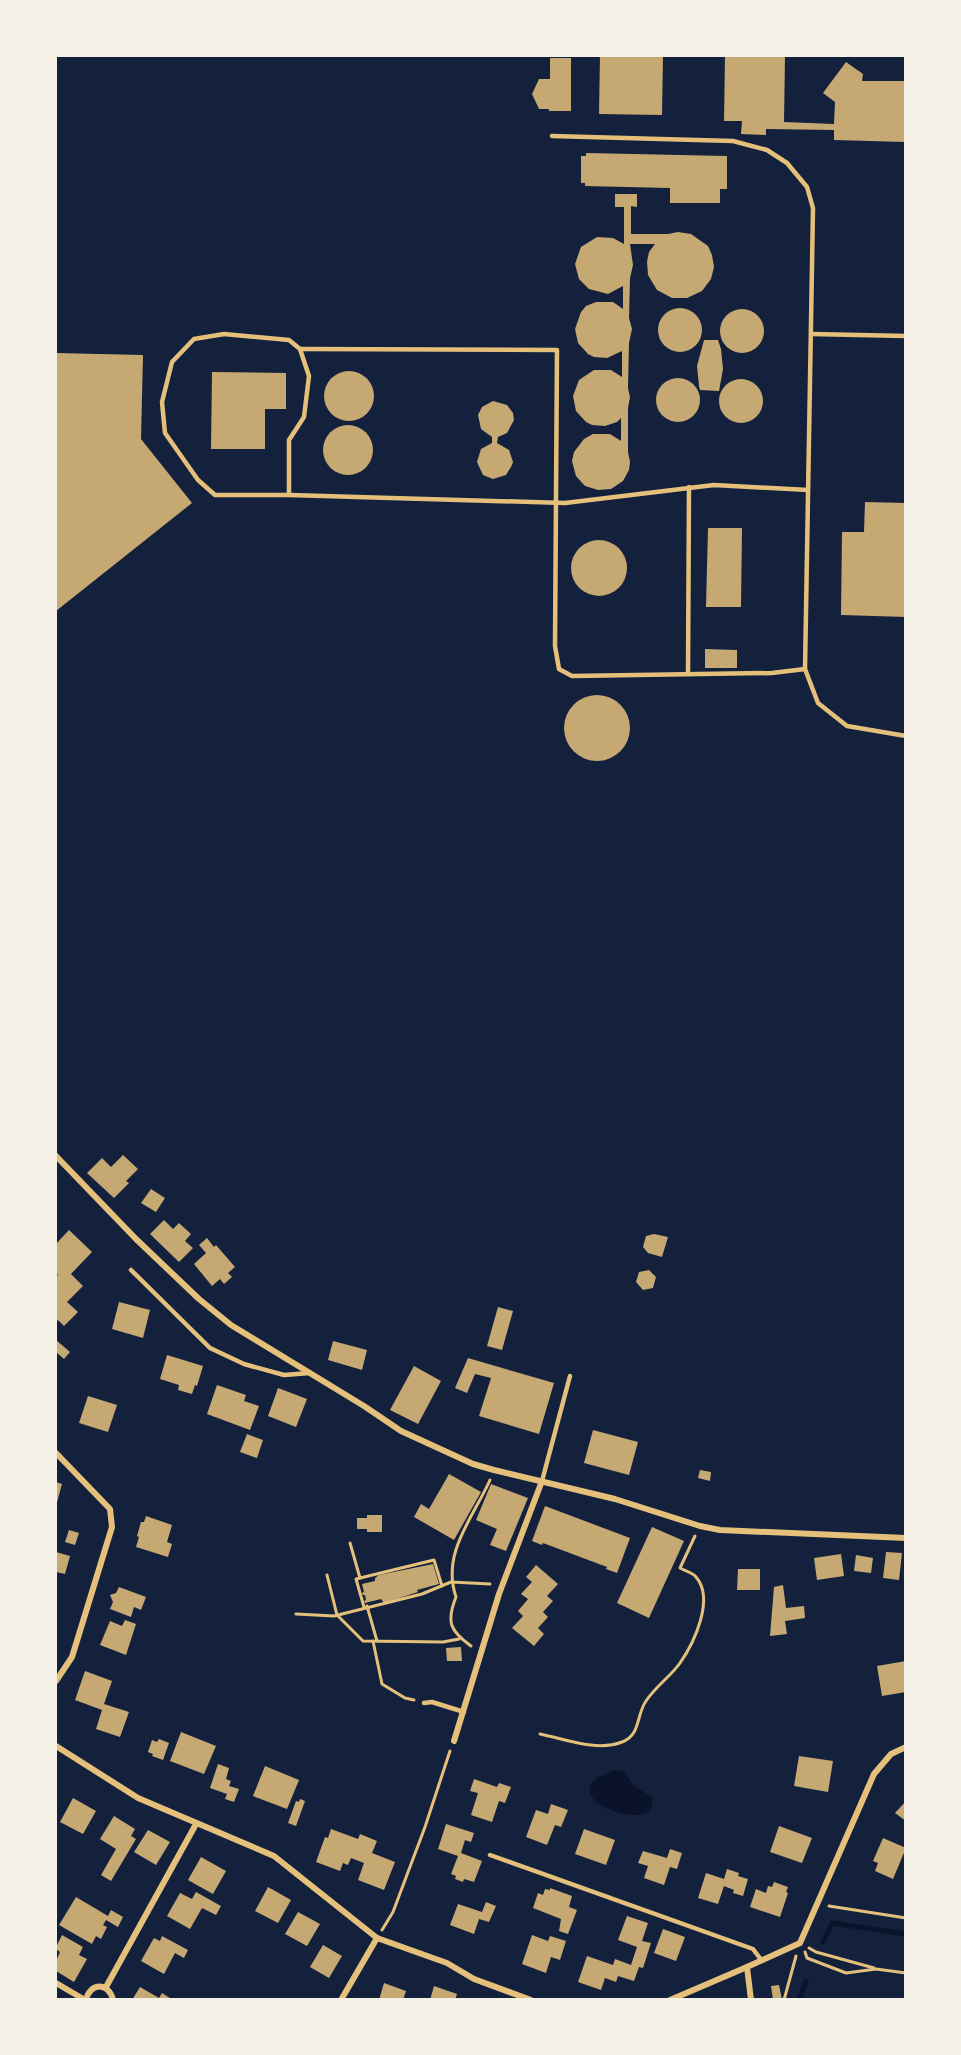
<svg xmlns="http://www.w3.org/2000/svg" width="961" height="2055" font-family="'Noto Sans',sans-serif">
<rect width="100%" height="100%" fill="#14213d"/>
<path fill="#0b132b" d="M615 1770 623 1771 633 1785 652 1797C652 1801 653 1807 650 1810 635 1826 567 1800 597 1778 602 1775 609 1773 615 1770Z"/>
<g fill="none" stroke-linecap="round" stroke-linejoin="round">
<g stroke="#0b132b" stroke-width="5">
<polyline points="823,1942 832,1923 906,1934"/>
<polyline points="799,2000 806,1981"/>
</g>
</g>
<g fill="#c6a872">
<polygon points="600,56 663,56 662,115 599,114"/>
<polygon points="725,56 785,56 784,122 834,124 835,102 823,93 846,62 863,74 862,81 905,81 905,142 834,140 834,130 766,129 766,135 741,134 742,121 724,121"/>
<polygon points="550,58 571,58 571,111 549,111 549,109 539,109 532,94 539,79 550,79"/>
<polygon points="586,153 727,156 727,189 720,189 720,203 670,203 670,188 585,186 585,183 581,183 581,156 586,156"/>
<polygon points="615,194 637,194 637,207 631,206 631,234 668,234 678,232 691,234 708,246 712,255 714,267 711,279 702,291 687,298 672,298 657,290 648,275 647,262 649,252 655,244 630,244 633,265 630,278 629,318 632,329 629,343 628,388 630,397 628,408 628,452 630,462 629,470 623,481 611,489 598,490 585,486 576,476 572,461 574,452 584,439 593,434 610,434 621,441 621,418 617,422 605,426 592,425 586,422 576,411 573,396 579,380 594,370 611,370 622,377 622,351 607,358 594,357 588,354 578,343 575,329 581,312 586,306 596,302 613,302 623,309 623,286 608,294 589,289 579,279 575,264 581,247 597,237 613,238 624,244 624,207 615,207"/>
<circle cx="680" cy="330" r="22"/>
<circle cx="742" cy="331" r="22"/>
<polygon points="704,340 718,340 721,349 723,369 719,391 700,390 699,386 697,366"/>
<polygon points="56,353 143,355 141,439 192,503 56,611"/>
<circle cx="349" cy="396" r="25"/>
<polygon points="212,372 286,373 286,409 265,409 265,449 211,449"/>
<circle cx="678" cy="400" r="22"/>
<circle cx="741" cy="401" r="22"/>
<polygon points="493,401 507,405 513,413 514,420 507,433 498,437 497,443 509,450 513,462 511,467 506,475 493,479 483,475 477,462 481,449 492,443 492,437 481,429 478,415 482,407"/>
<circle cx="348" cy="450" r="25"/>
<polygon points="865,502 906,503 906,617 841,615 842,532 864,532"/>
<polygon points="708,528 742,528 741,607 706,607"/>
<circle cx="599" cy="568" r="28"/>
<polygon points="705,649 737,650 737,668 705,668"/>
<circle cx="597" cy="728" r="33"/>
<polygon points="123,1155 138,1169 126,1181 129,1183 114,1198 87,1173 102,1158 111,1167"/>
<polygon points="151,1189 165,1198 156,1212 141,1203"/>
<polygon points="164,1220 173,1229 179,1223 191,1234 185,1241 193,1248 179,1262 150,1234"/>
<polygon points="69,1230 92,1252 71,1274 83,1286 67,1302 78,1312 64,1326 58,1320 56,1322 56,1277 58,1275 56,1272 56,1244"/>
<polygon points="654,1234 668,1237 662,1257 648,1253 643,1247 646,1236"/>
<polygon points="207,1238 214,1247 216,1245 235,1267 228,1273 232,1277 224,1284 220,1279 212,1286 194,1264 206,1253 199,1245"/>
<polygon points="649,1270 656,1277 653,1288 643,1290 636,1282 639,1272"/>
<polygon points="119,1302 150,1310 143,1338 112,1329"/>
<polygon points="498,1307 513,1311 502,1350 487,1346"/>
<polygon points="56,1340 70,1352 64,1359 56,1352"/>
<polygon points="333,1341 367,1350 362,1370 328,1360"/>
<polygon points="167,1355 203,1366 197,1386 195,1385 192,1394 178,1390 179,1385 160,1379"/>
<polygon points="468,1358 554,1383 539,1434 479,1416 491,1378 475,1374 467,1393 455,1388"/>
<polygon points="414,1366 441,1381 418,1424 390,1410"/>
<polygon points="217,1385 246,1395 244,1401 259,1406 250,1430 207,1414"/>
<polygon points="278,1388 307,1399 296,1427 268,1416"/>
<polygon points="88,1396 117,1405 108,1432 79,1423"/>
<polygon points="593,1430 638,1442 629,1475 584,1463"/>
<polygon points="247,1434 263,1440 257,1458 240,1452"/>
<polygon points="700,1470 711,1472 710,1481 698,1478"/>
<polygon points="449,1474 481,1492 454,1540 414,1517 421,1504 429,1509"/>
<polygon points="56,1482 62,1484 56,1506"/>
<polygon points="491,1484 528,1498 506,1551 490,1545 497,1529 476,1520"/>
<polygon points="545,1506 630,1538 617,1573 606,1569 607,1567 543,1543 542,1545 532,1541"/>
<polygon points="367,1515 382,1515 382,1532 367,1532 367,1529 357,1529 357,1518 367,1518"/>
<polygon points="146,1516 172,1525 167,1542 172,1544 168,1557 136,1547 139,1537 137,1536 141,1522 144,1522"/>
<polygon points="652,1527 684,1541 649,1618 617,1603"/>
<polygon points="69,1530 79,1533 75,1545 65,1542"/>
<polygon points="56,1552 70,1556 65,1574 56,1572"/>
<polygon points="886,1552 902,1553 899,1580 883,1578"/>
<polygon points="841,1554 844,1576 817,1580 814,1558"/>
<polygon points="856,1555 873,1558 871,1573 854,1571"/>
<polygon points="433,1564 439,1584 417,1590 418,1592 384,1603 381,1599 365,1603 364,1601 366,1600 365,1595 363,1595 362,1593 364,1592 362,1584 375,1581 375,1578 379,1575"/>
<polygon points="536,1565 558,1584 547,1596 553,1601 543,1612 548,1617 538,1628 544,1634 534,1646 512,1628 523,1616 518,1611 528,1599 521,1594 532,1582 526,1577"/>
<polygon points="738,1569 760,1569 760,1590 737,1590"/>
<polygon points="783,1585 786,1608 804,1606 805,1618 785,1621 787,1634 770,1636 774,1587"/>
<polygon points="119,1587 146,1597 141,1610 134,1607 131,1617 110,1609 113,1602 110,1595 116,1593"/>
<polygon points="125,1620 136,1624 126,1655 100,1645 110,1621 122,1626"/>
<polygon points="461,1647 462,1661 447,1661 446,1648"/>
<polygon points="906,1661 906,1692 882,1696 877,1666"/>
<polygon points="85,1671 112,1681 104,1704 129,1712 120,1737 96,1729 102,1710 75,1700"/>
<polygon points="181,1732 216,1746 204,1774 170,1761"/>
<polygon points="159,1739 169,1743 163,1760 152,1756 153,1754 148,1752 152,1740 157,1742"/>
<polygon points="799,1756 833,1761 828,1792 794,1786"/>
<polygon points="218,1764 229,1768 226,1779 231,1781 229,1786 239,1789 234,1802 225,1799 227,1794 210,1788"/>
<polygon points="265,1766 299,1780 287,1809 253,1796"/>
<polygon points="474,1779 497,1787 499,1783 511,1787 505,1803 499,1801 492,1822 471,1815 478,1793 470,1791"/>
<polygon points="73,1798 96,1811 83,1834 60,1822"/>
<polygon points="300,1799 305,1801 296,1826 288,1823 296,1801 299,1802"/>
<polygon points="906,1801 906,1821 895,1813"/>
<polygon points="551,1804 568,1810 561,1827 555,1825 547,1845 526,1837 536,1810 548,1814"/>
<polygon points="114,1816 135,1829 131,1836 136,1839 111,1881 101,1875 116,1849 100,1839"/>
<polygon points="446,1824 474,1833 471,1842 465,1840 461,1853 482,1861 474,1882 464,1879 463,1882 455,1879 456,1876 451,1874 458,1856 438,1849"/>
<polygon points="779,1826 812,1838 802,1863 770,1852"/>
<polygon points="331,1829 358,1839 360,1834 377,1841 372,1853 395,1862 384,1890 358,1880 364,1863 351,1858 348,1865 343,1863 340,1871 316,1862 325,1837 328,1838"/>
<polygon points="584,1829 615,1840 606,1865 575,1854"/>
<polygon points="148,1830 170,1842 156,1865 134,1852"/>
<polygon points="883,1838 906,1848 893,1879 875,1871 878,1863 873,1861"/>
<polygon points="670,1849 682,1853 677,1869 670,1867 664,1885 644,1878 648,1866 638,1863 643,1851 667,1858"/>
<polygon points="201,1857 226,1871 213,1894 188,1880"/>
<polygon points="727,1869 739,1873 738,1876 748,1879 743,1896 733,1893 734,1890 724,1886 718,1904 698,1898 706,1873 724,1879"/>
<polygon points="774,1882 788,1887 786,1892 788,1893 780,1917 750,1907 756,1889 766,1893 768,1886 772,1887"/>
<polygon points="268,1887 291,1900 278,1923 255,1911"/>
<polygon points="550,1888 572,1896 569,1907 577,1910 568,1934 559,1931 561,1919 533,1908 538,1893 543,1895 545,1889 550,1890"/>
<polygon points="196,1892 221,1906 216,1915 202,1908 190,1929 167,1916 180,1893 192,1899"/>
<polygon points="76,1897 108,1916 111,1910 123,1917 118,1927 106,1920 103,1925 107,1927 101,1939 96,1936 92,1944 59,1925"/>
<polygon points="486,1902 496,1906 489,1922 479,1919 474,1934 450,1925 458,1904 482,1912"/>
<polygon points="298,1912 320,1924 307,1946 285,1934"/>
<polygon points="627,1916 648,1923 642,1941 651,1943 643,1968 639,1967 634,1981 618,1976 616,1982 605,1978 601,1990 578,1982 587,1956 613,1965 615,1959 631,1965 637,1947 618,1940"/>
<polygon points="663,1929 685,1937 676,1961 654,1953"/>
<polygon points="62,1935 83,1947 79,1955 87,1959 74,1982 56,1971 56,1961 60,1952 56,1949 56,1947"/>
<polygon points="532,1935 548,1941 550,1936 566,1941 560,1960 551,1957 546,1973 522,1964"/>
<polygon points="162,1936 188,1950 184,1958 175,1953 164,1974 141,1961 154,1938 160,1941"/>
<polygon points="323,1945 342,1956 329,1978 310,1967"/>
<polygon points="384,1983 406,1991 403,2000 379,2000"/>
<polygon points="779,1985 782,2000 773,2000 771,1986"/>
<polygon points="434,1986 457,1994 455,2000 430,2000"/>
<polygon points="140,1987 159,1998 162,1993 173,2000 132,2000"/>
</g>
<g fill="none" stroke-linecap="round" stroke-linejoin="round">
<g stroke="#e5c07b" stroke-width="3">
<polyline points="350,1543 360,1578"/>
<polyline points="327,1575 337,1615 363,1641 443,1642 459,1639"/>
<polyline points="367,1606 377,1641"/>
<polyline points="364,1607 356,1579 434,1560 442,1586"/>
<polyline points="296,1614 334,1616 422,1594 451,1582 490,1584"/>
<polyline points="373,1641 382,1684 405,1698 414,1700"/>
<path d="M471 1646C450 1631 446 1622 456 1597 441 1553 473 1518 490 1480"/>
<path d="M540 1734C565 1739 597 1752 622 1742 641 1735 636 1715 646 1701 656 1686 671 1676 680 1663 694 1643 715 1599 696 1577 693 1573 685 1571 680 1568L695 1536"/>
<polyline points="829,1906 906,1918"/>
<polyline points="382,1930 393,1912 425,1827 450,1751"/>
<polyline points="809,1948 816,1952 874,1968"/>
<polyline points="805,1952 807,1958 846,1973 876,1969 906,1973"/>
<polyline points="784,2000 796,1956"/>
</g>
<g stroke="#e5c07b" stroke-width="4.5">
<polyline points="552,136 733,141 767,150 787,163 807,187 813,208 805,669 818,703 847,726 906,736"/>
<polygon points="224,334 289,340 300,349 309,376 304,417 289,440 289,495 215,495 198,480 165,433 162,402 172,362 194,339"/>
<polyline points="811,334 906,336"/>
<polyline points="300,349 557,350 555,646 559,669 572,676 772,673 805,669"/>
<polyline points="289,495 565,503 714,485 808,490"/>
<polyline points="688,674 689,487"/>
<polyline points="131,1270 210,1348 244,1364 284,1375 310,1373"/>
<polyline points="542,1481 570,1376"/>
<polyline points="424,1703 432,1702 464,1712"/>
<polyline points="490,1855 753,1949 762,1961"/>
</g>
<g stroke="#e5c07b" stroke-width="6">
<polyline points="56,1156 136,1239 199,1299 231,1325 364,1406 401,1431 473,1464 494,1470 615,1499 700,1526 720,1530 906,1538"/>
<polyline points="56,1453 110,1509 112,1527 72,1657 56,1681"/>
<polyline points="454,1741 499,1594 542,1481"/>
<polyline points="56,1746 138,1798 274,1856 377,1938 447,1963 474,1979 531,2000"/>
<polyline points="56,1983 85,2000"/>
<polyline points="106,1987 196,1824"/>
<path d="M86 2000C90 1982 109 1982 113 2000"/>
<polyline points="341,2000 377,1938"/>
<polyline points="670,2000 747,1967"/>
<polyline points="751,2000 747,1967 800,1943 874,1774 891,1754 906,1747"/>
</g>
</g>
<rect width="961" height="2055" fill="none" stroke="#f6f1e7" stroke-width="114"/>
</svg>
